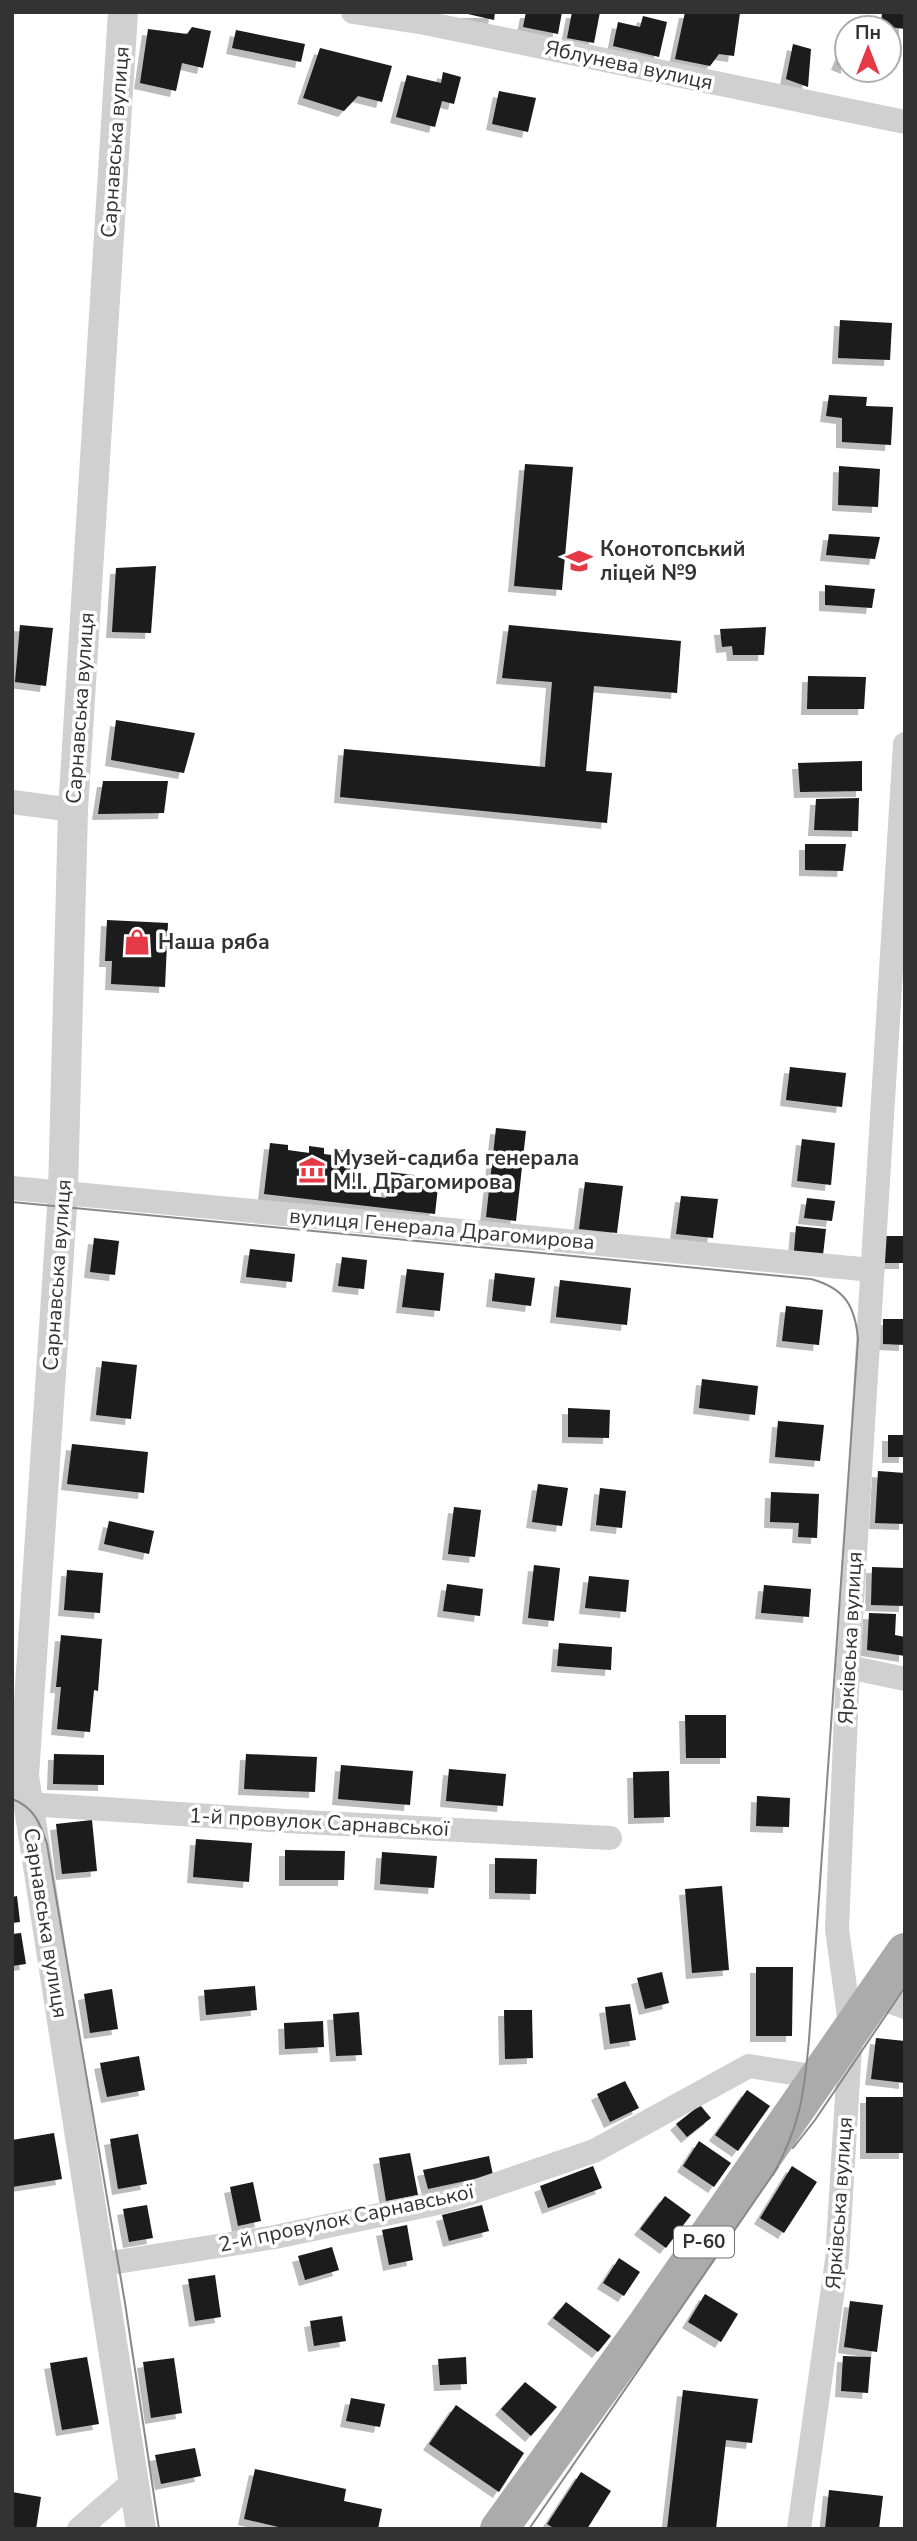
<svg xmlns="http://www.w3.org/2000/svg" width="917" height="2541" font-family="'Nunito Sans',sans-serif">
<defs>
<filter id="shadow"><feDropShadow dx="-6" dy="6" stdDeviation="0" flood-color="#0004"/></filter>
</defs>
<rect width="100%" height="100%" fill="#fff"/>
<g fill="#1a1a1a" filter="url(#shadow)">
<polygon points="459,12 495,12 494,20"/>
<polygon points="526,12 562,12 558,34 523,27"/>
<polygon points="572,12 600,12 594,43 567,38"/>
<polygon points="685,12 740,13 734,56 719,54 710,66 675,59"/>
<polygon points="882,12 905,12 905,29 881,26"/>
<polygon points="643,16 667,22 659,57 613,46 618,22 640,27"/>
<polygon points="192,27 211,31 203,68 182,63 176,91 140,83 148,29 187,34"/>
<polygon points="236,30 305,44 301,62 232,48"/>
<polygon points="847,39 847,68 837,64"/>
<polygon points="793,44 811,49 808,87 786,79"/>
<polygon points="320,48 392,66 382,102 358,96 344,111 303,98"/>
<polygon points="443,72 461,77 454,104 442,101 435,127 396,117 407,75 441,83"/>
<polygon points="499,91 536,98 528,132 492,124"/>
<polygon points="840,320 892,323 890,360 838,358"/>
<polygon points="829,395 867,397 866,406 893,407 891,445 842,442 842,418 826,416"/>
<polygon points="525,464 573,467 562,590 514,586"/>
<polygon points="839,466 880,469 878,507 838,505"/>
<polygon points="829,534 880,537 875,559 826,555"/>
<polygon points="156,566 151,633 112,632 116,568"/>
<polygon points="825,585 875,589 872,608 825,605"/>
<polygon points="20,625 53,628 46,686 15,682"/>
<polygon points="509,625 681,641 677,693 594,686 586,771 612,773 607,823 340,797 344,749 545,767 552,682 502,678"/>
<polygon points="766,627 764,655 733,655 732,646 722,647 720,629"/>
<polygon points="808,676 866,677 864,709 807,709"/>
<polygon points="116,720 195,733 184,773 111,760"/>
<polygon points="862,761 862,791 800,792 798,763"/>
<polygon points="103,781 168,781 164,813 98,814"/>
<polygon points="859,798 858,831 814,830 816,799"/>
<polygon points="805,844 846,844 843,871 805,870"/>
<polygon points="107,920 168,923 165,987 111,984 112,961 105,961"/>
<polygon points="790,1067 846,1073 842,1107 786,1100"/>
<polygon points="496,1128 526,1131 516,1221 486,1217"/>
<polygon points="802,1139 835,1143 831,1185 797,1181"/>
<polygon points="270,1143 288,1145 288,1150 309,1153 309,1146 324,1148 324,1154 340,1156 341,1150 358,1152 355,1185 373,1187 372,1196 386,1198 389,1172 439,1178 435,1214 264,1194"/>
<polygon points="585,1182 623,1186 617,1233 579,1229"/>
<polygon points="681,1196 718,1199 713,1238 676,1234"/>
<polygon points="807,1198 835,1201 832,1221 804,1218"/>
<polygon points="796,1226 826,1229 823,1255 794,1251"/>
<rect x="884" y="1236" width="21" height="27"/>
<polygon points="94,1238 119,1241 115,1275 90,1272"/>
<polygon points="250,1249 295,1254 292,1282 246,1277"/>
<polygon points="342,1257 367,1260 364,1289 338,1286"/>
<polygon points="407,1269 444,1273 440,1311 402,1307"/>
<polygon points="495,1273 535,1278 531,1306 492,1301"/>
<polygon points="560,1280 631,1288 627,1325 556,1317"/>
<polygon points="786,1306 823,1310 819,1345 782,1341"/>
<polygon points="883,1319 905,1319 905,1345 883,1344"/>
<polygon points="102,1361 137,1365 131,1419 96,1415"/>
<polygon points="702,1379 758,1386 755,1415 699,1408"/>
<polygon points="568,1408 610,1410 609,1438 568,1437"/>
<polygon points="778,1421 824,1425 820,1461 775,1457"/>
<rect x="888" y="1435" width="17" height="22"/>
<polygon points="72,1444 148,1452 144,1493 67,1484"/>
<polygon points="878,1471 905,1473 905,1524 875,1523"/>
<polygon points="538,1484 568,1488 562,1526 532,1522"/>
<polygon points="600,1488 626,1491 622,1528 596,1525"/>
<polygon points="771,1492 819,1494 817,1538 798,1537 799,1523 770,1522"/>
<polygon points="454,1507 481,1510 475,1557 448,1554"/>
<polygon points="109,1521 154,1531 149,1554 104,1544"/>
<polygon points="534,1565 560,1568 554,1621 528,1618"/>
<polygon points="872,1567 905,1568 905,1606 871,1605"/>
<polygon points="67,1570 103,1573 100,1613 64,1610"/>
<polygon points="589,1576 629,1580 626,1612 585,1608"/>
<polygon points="447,1584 483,1589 480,1616 443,1611"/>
<polygon points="764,1585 811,1589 809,1617 761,1613"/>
<polygon points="869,1613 896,1614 895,1635 905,1637 905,1656 867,1650"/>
<polygon points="61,1635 102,1639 98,1691 94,1690 90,1732 57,1729 61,1687 56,1687"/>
<polygon points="559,1643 612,1647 611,1670 557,1666"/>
<polygon points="685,1715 726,1715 726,1758 686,1758"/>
<polygon points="54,1754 104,1755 104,1785 53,1784"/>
<polygon points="246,1754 317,1757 315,1792 244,1789"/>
<polygon points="341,1765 413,1771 410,1805 338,1799"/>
<polygon points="449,1769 506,1774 503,1806 446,1801"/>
<polygon points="669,1771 670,1817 634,1818 633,1772"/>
<polygon points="757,1796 790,1798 789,1827 756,1826"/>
<polygon points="92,1820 97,1871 62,1874 56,1824"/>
<polygon points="196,1839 252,1843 249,1882 193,1877"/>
<polygon points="285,1850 345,1851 344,1880 285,1880"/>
<polygon points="382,1852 437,1856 434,1888 380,1884"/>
<polygon points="495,1858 537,1859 536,1894 495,1893"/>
<polygon points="722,1886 729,1970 692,1973 685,1889"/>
<polygon points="17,1896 20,1922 12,1923 12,1897"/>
<polygon points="21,1933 26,1964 12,1966 12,1934"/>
<polygon points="756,1967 793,1967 792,2036 756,2036"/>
<polygon points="662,1972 669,2003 645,2009 637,1978"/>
<polygon points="255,1986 257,2010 206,2015 204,1990"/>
<polygon points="112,1989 118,2029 90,2033 84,1994"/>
<polygon points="630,2004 636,2040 610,2044 605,2007"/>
<polygon points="504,2010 532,2010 533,2058 505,2059"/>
<polygon points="359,2012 362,2055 336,2056 333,2014"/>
<polygon points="323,2021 324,2047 285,2049 284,2023"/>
<polygon points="876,2038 905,2041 905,2083 871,2079"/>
<polygon points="139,2056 145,2090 107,2097 100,2063"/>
<polygon points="625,2081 639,2108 610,2122 597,2094"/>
<polygon points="747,2090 770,2106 738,2151 715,2135"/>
<rect x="866" y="2097" width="39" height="56"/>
<polygon points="700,2105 711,2118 687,2137 676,2124"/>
<polygon points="54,2133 62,2179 12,2187 12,2140"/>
<polygon points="138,2134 147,2184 118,2189 110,2139"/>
<polygon points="699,2141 731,2163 714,2187 683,2166"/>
<polygon points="410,2153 418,2195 386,2201 379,2158"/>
<polygon points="489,2156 493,2175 428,2189 423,2170"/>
<polygon points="593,2166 602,2188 548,2208 540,2186"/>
<polygon points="792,2166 817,2182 784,2233 760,2218"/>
<polygon points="253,2182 261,2221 238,2226 230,2187"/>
<polygon points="665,2196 691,2215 666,2248 640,2229"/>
<polygon points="147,2205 153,2238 129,2242 123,2209"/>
<polygon points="482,2205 489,2231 449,2241 442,2215"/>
<polygon points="407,2225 413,2260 389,2265 382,2230"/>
<polygon points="332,2247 339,2270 305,2280 298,2256"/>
<polygon points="619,2258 640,2272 624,2296 603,2283"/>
<polygon points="215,2275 221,2317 195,2321 188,2279"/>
<polygon points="705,2294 738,2314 721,2342 688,2322"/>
<polygon points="850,2301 883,2305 877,2352 844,2347"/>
<polygon points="566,2302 611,2336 598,2352 553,2318"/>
<polygon points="342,2316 346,2341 314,2346 310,2321"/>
<polygon points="843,2356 871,2357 868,2393 841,2391"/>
<polygon points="87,2357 99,2424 62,2430 50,2363"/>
<polygon points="466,2357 467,2384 440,2385 438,2359"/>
<polygon points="174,2358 182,2413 151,2418 143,2362"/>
<polygon points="525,2382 557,2407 531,2436 501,2409"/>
<polygon points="683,2390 758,2399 752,2443 726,2440 716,2529 667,2529"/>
<polygon points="351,2398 385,2404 380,2427 346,2421"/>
<polygon points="456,2405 524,2453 499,2492 429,2444"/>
<polygon points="195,2448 201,2476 161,2484 155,2455"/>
<polygon points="255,2469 346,2489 344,2501 382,2509 378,2529 287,2529 244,2519"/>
<polygon points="581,2472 611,2491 587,2529 555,2529 547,2524"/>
<polygon points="829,2490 883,2496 879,2529 825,2529"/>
<polygon points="12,2492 41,2497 36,2529 12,2529"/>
</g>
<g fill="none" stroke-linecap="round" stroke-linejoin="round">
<g stroke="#d0d0d0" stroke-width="24">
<polyline points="353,12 425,23 905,122"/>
<polyline points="12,802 73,810"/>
<polyline points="12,1188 872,1270"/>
<polyline points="848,1667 905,1679"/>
<polyline points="28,1804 286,1821 610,1838"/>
<polyline points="874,1996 905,2007"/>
<polyline points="98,2265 275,2237 447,2201 594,2151 749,2066 818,2077"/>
<polyline points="79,2529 133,2482"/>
<polyline points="799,2529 837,2260 851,2031 837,1929 848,1667 905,744"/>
</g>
<polyline stroke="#d0d0d0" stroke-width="30" points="123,12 73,810 63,1193 24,1776 141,2529"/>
<polyline stroke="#ababab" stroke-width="38" points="499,2529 646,2325 905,1952"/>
<g stroke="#888" stroke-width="2">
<path d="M12 1202 811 1279C844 1288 855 1305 858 1339L809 2040C804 2095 800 2126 773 2175"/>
<path d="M12 1799C34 1807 40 1823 47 1844L125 2303 159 2529"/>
<polyline points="793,2148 815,2120 905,1987"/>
<polyline points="529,2529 778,2167"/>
</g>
</g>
<defs>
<g id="school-bare" transform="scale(2.1)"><path d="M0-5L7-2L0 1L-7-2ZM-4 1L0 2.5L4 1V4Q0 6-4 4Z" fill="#e63946" stroke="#fff" stroke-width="2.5" paint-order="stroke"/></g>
<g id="shop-bare" transform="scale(2.1)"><path d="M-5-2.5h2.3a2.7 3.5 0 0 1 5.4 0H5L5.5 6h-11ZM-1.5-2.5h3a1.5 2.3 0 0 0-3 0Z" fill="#e63946" stroke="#fff" stroke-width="2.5" paint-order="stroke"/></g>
<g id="museum-bare" transform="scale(2.1)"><path d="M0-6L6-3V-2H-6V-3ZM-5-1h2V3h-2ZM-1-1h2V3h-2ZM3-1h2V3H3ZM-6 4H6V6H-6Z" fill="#e63946" stroke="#fff" stroke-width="2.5" paint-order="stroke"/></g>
</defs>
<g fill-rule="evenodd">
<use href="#school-bare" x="579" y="561"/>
<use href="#shop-bare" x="137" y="942"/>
<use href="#museum-bare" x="312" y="1170"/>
</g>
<g text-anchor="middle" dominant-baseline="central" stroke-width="7" stroke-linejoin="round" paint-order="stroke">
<rect fill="#fff" stroke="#707070" stroke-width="2" x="674" y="2226.5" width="60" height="31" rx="5"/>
<g font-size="19" font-weight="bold" fill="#333">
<text x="704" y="2242">Р-60</text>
</g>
<g font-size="21" fill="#333" stroke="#fff">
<text transform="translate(629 65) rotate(12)">Яблунева вулиця</text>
<text transform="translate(115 142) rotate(-86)">Сарнавська вулиця</text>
<text transform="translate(80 708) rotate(-86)">Сарнавська вулиця</text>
<text transform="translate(442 1229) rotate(5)">вулиця Генерала Драгомирова</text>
<text transform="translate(57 1275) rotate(-86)">Сарнавська вулиця</text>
<text transform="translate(850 1638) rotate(-87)">Ярківська вулиця</text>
<text transform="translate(319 1822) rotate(3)">1-й провулок Сарнавської</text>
<text transform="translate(46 1923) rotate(81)">Сарнавська вулиця</text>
<text transform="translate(839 2203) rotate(-86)">Ярківська вулиця</text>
<text transform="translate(346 2218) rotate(-12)">2-й провулок Сарнавської</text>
</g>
<g font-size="21" font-weight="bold" fill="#333" stroke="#fff" text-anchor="start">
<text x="600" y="549">Конотопський<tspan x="600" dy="24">ліцей №9</tspan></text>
<text x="158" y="942">Наша ряба</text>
<text x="333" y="1158">Музей-садиба генерала<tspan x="333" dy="24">М.І. Драгомирова</tspan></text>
</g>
</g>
<rect width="917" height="2541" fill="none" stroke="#333333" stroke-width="28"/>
<g transform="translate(868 49)"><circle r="33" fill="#ffffff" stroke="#adadad" stroke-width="2"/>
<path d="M0-5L12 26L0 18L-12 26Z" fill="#e63946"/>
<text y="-10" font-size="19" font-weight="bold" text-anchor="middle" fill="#333333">Пн</text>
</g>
</svg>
